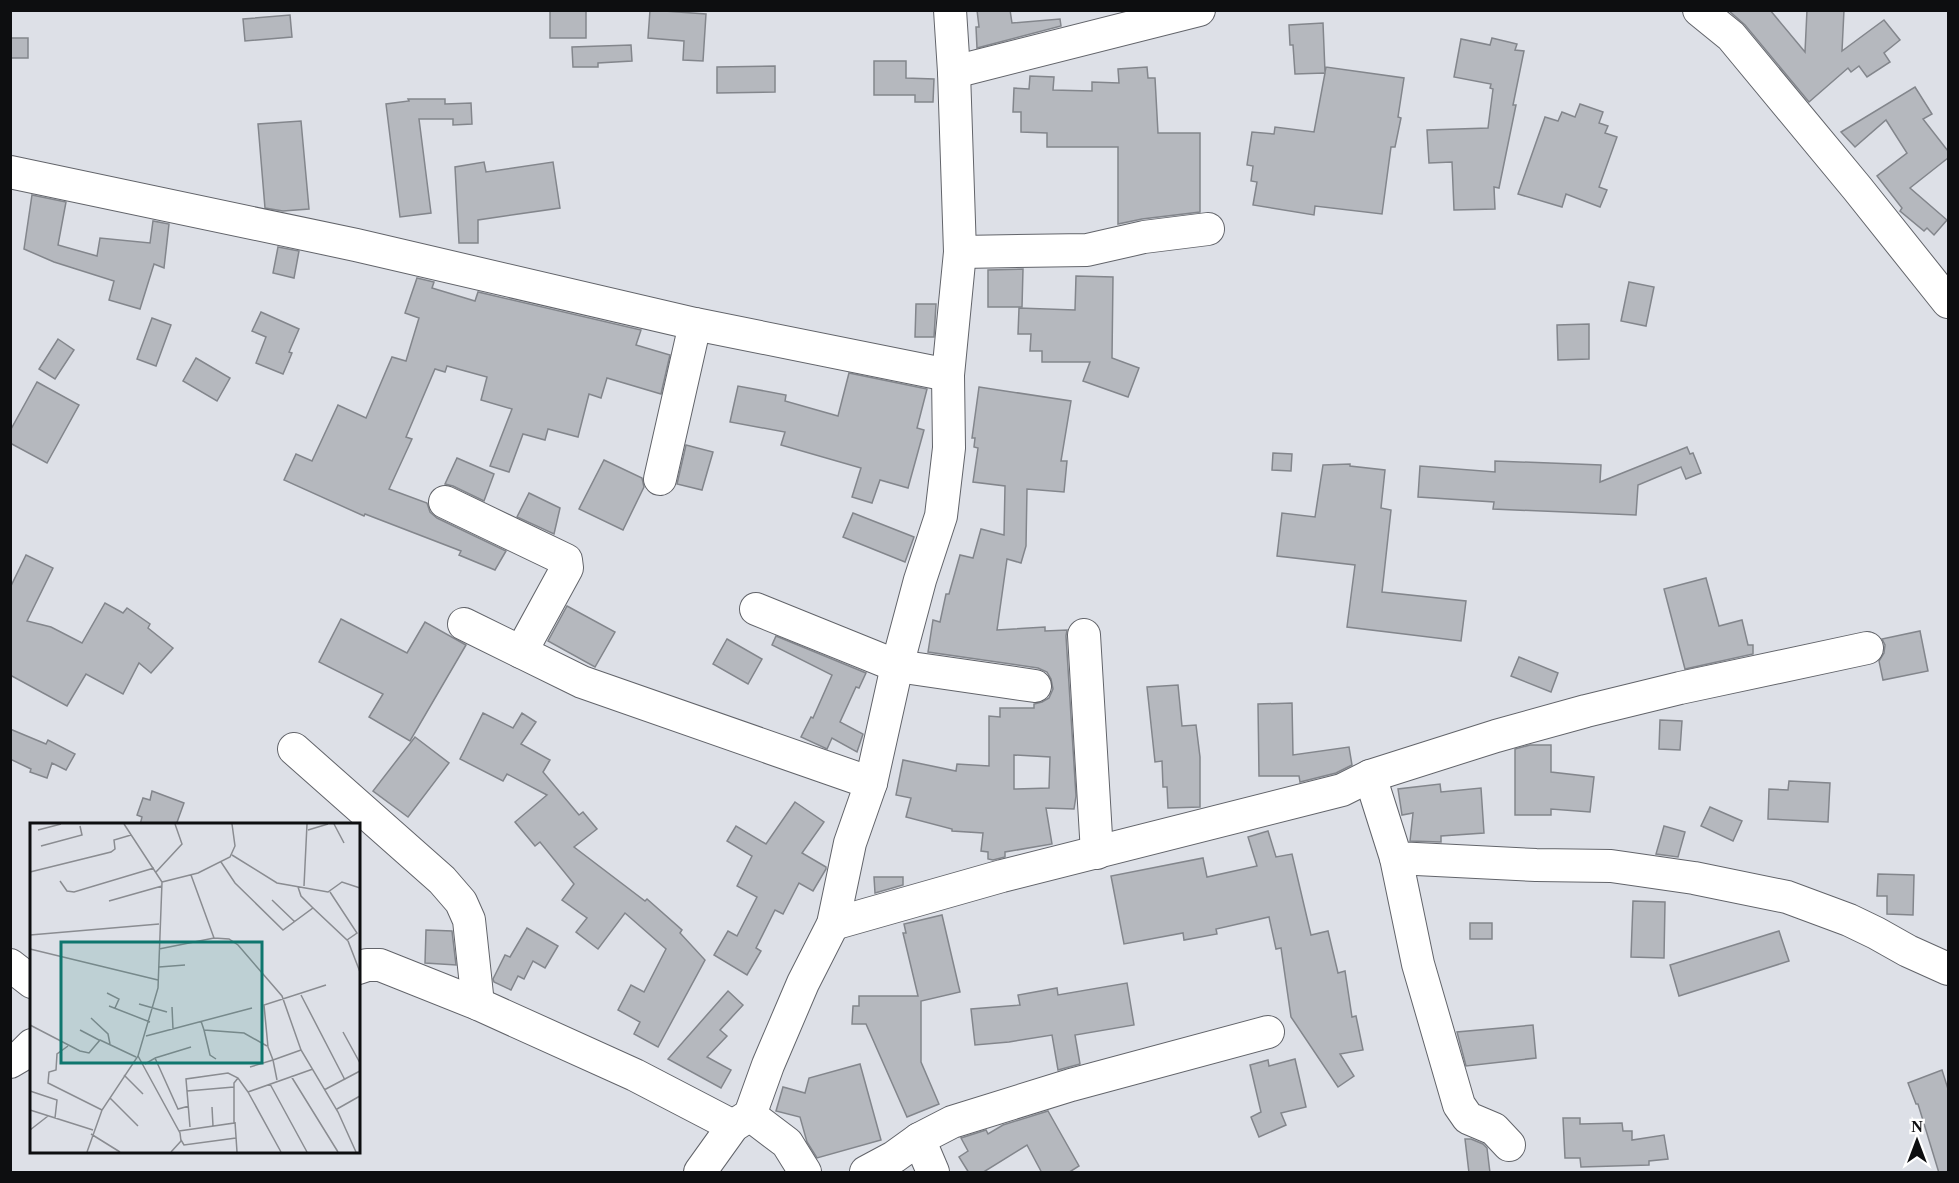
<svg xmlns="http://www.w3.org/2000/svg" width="1959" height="1183" font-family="Georgia,serif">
<rect width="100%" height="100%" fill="#dde0e7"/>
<g fill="#b5b8be" stroke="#83868c" stroke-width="1.5" fill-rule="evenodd">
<rect x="550" y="10" width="36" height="28"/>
<polygon points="650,10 706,14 703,61 683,60 684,41 648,38"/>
<polygon points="977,10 1010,10 1012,23 1060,19 1061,26 977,48 976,27 979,27"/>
<polygon points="1728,10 1770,10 1805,52 1807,10 1844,10 1842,51 1884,20 1900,40 1884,53 1890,62 1867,77 1859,66 1851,72 1848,68 1809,102 1745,25"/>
<polygon points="290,15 292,37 245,41 243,19"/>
<polygon points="1323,23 1325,72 1326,67 1404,78 1398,117 1401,118 1395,147 1391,147 1382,214 1315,206 1314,215 1253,205 1257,182 1251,181 1253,166 1247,165 1252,132 1274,134 1275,127 1314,132 1325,73 1295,74 1293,45 1290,45 1289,25"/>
<rect x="10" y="38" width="18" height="20"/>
<polygon points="1492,38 1517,44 1515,50 1524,51 1513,105 1516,105 1499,188 1494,187 1495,209 1454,210 1452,162 1429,163 1427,130 1488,128 1493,89 1490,88 1491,84 1454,77 1461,39 1490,45"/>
<polygon points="631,45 632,61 598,63 598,67 573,67 572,47"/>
<polygon points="874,61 906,61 906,78 934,79 933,102 915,102 915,95 874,95"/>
<polygon points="775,66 775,92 717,93 717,67"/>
<polygon points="1147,67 1148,78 1155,78 1158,133 1200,133 1200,212 1142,219 1118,224 1118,147 1047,147 1047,133 1021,132 1021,112 1013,112 1014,88 1029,89 1030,76 1054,77 1053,90 1092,91 1092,82 1119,83 1118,69"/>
<polygon points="1915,87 1932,114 1923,119 1948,151 1948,158 1910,188 1947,220 1934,235 1927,228 1924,231 1900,211 1902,208 1877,176 1907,153 1886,120 1855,147 1841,132"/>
<polygon points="408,99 445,99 445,104 471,103 472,124 453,125 453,119 419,119 431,213 400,217 386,104 409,101"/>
<polygon points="1580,104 1603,112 1599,123 1608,126 1605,133 1617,137 1599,187 1607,190 1600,207 1566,194 1562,207 1518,194 1545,117 1558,121 1562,112 1575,117"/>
<polygon points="301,121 309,209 283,211 265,208 258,124"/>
<polygon points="484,162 486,172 553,162 560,208 478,220 478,243 459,243 455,167"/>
<polygon points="32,195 66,202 58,245 97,256 100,238 150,243 153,221 169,224 164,268 154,264 140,309 109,300 114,281 54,262 24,249"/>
<polygon points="278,247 299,251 294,278 273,273"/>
<polygon points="1023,269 1022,307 988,307 988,270"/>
<polygon points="1076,276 1113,277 1112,358 1139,368 1128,397 1083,381 1090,362 1042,362 1042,351 1030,351 1031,334 1018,334 1019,308 1075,310"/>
<polygon points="417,278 434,282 432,288 475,301 478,292 641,330 636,345 670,355 661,394 607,378 601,398 589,394 578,437 548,429 545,440 523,434 509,472 490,466 512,409 481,400 487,377 447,366 445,372 435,369 406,437 412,439 389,489 427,503 430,512 437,518 506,551 495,570 459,555 461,551 365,514 364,516 284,480 296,454 312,461 338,405 366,418 392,357 406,361 419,318 405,313"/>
<polygon points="1629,282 1654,287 1646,326 1621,321"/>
<polygon points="916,304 936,304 934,337 915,337"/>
<polygon points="261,312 299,329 289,352 292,353 283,374 256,363 266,337 252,331"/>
<polygon points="152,318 171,325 156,366 137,359"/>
<polygon points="1589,324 1589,359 1558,360 1557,325"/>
<polygon points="58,339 74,350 55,379 39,369"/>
<polygon points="196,358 230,378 217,401 183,381"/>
<polygon points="849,373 927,389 917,428 924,430 908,488 880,480 872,503 852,497 861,468 781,445 785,432 730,422 738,386 786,395 785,401 838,416"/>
<polygon points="37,382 79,405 47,463 10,443 10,431"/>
<path d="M979 387 1071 401 1061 461H1067L1064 492 1027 489 1026 546 1021 563 1007 559 997 630 1045 627V631L1067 630 1066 636 1076 796 1074 809 1046 808 1052 844 1005 852V857L993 860 988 859V852L981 851 983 833 952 831V829L906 817 911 798 896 795 903 760 956 771 957 764 989 766V716L1000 717V708H1034V704L1042 702 1049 698 1053 689 1051 679 1047 672 1038 668 928 652 933 620 940 622 946 594H949L960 555 973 558 981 529 1004 535 1005 486 973 482 978 448 974 447 975 438H972ZM1014 755 1050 757 1049 788 1014 789Z"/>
<polygon points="686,445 713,452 702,490 677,484"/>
<polygon points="1687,447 1690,454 1693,453 1701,473 1686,479 1681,467 1638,485 1636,515 1493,509 1494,502 1418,497 1420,466 1495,472 1495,461 1601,465 1600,482"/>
<polygon points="1273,453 1292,454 1291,471 1272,470"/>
<polygon points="457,458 494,474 484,501 453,486 445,484"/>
<polygon points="604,460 642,478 644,487 623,530 579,509"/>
<polygon points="1350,464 1350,466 1385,470 1381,508 1391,510 1382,592 1466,601 1461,641 1347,627 1355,565 1277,556 1282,513 1315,517 1323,465"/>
<polygon points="529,493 560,508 554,534 517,517"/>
<polygon points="853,513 914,537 905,562 843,537"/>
<polygon points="26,555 53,568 27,621 51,627 82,643 105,603 123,613 127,608 150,624 148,628 173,648 151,673 139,663 123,694 86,674 67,706 10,675 10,588"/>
<polygon points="1706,578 1719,626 1742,620 1748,645 1753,645 1753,654 1685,669 1664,589"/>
<polygon points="567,606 615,632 595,667 548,641"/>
<polygon points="341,619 407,653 425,622 466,645 410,741 369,717 383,694 319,662"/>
<polygon points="1920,631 1928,671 1883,680 1879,661 1884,653 1885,645 1882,639"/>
<polygon points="776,636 866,673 859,688 856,687 840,722 863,734 857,752 832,738 827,749 801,737 811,717 813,718 832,675 772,645"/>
<polygon points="727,639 762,659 748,684 713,664"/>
<polygon points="1519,657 1558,673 1551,692 1511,676"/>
<polygon points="1178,685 1182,726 1196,725 1200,757 1200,807 1168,808 1167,787 1163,787 1162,761 1155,762 1147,687"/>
<polygon points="1292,703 1293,755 1349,747 1352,765 1336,773 1300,782 1299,776 1259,776 1258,704"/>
<polygon points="483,713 513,728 522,713 536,722 521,744 550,760 543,772 579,815 583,812 597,829 574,847 645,901 647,899 682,930 680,933 705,960 658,1047 634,1034 640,1022 618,1010 631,985 644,992 666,949 625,913 598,949 576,932 587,918 562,900 574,884 540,842 535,846 515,822 547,795 507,774 503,781 460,759"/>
<polygon points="1660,720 1682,721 1680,750 1659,749"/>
<polygon points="10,729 46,744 48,740 75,754 66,770 52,763 47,778 30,772 31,769 10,759"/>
<polygon points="415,737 449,763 408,817 373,791"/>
<polygon points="1530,745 1551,745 1551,772 1594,777 1590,812 1551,809 1551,815 1515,815 1515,749"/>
<polygon points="1789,781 1830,783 1828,822 1768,819 1769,789 1788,790"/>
<polygon points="1440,784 1441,792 1481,788 1484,833 1441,836 1441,842 1410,841 1413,813 1402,815 1398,789"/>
<polygon points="152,791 184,803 176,825 140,825 142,817 137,815 143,798 150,800"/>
<polygon points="795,802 824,822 802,853 826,867 826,869 813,891 799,883 783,914 775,910 756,948 761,951 747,975 714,955 728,931 737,936 757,897 737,886 752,856 727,841 736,826 766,844"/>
<polygon points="1710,807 1742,821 1733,841 1701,826"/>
<polygon points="1664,826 1685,832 1678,857 1656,854"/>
<polygon points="1268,831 1276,857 1292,854 1311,935 1328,931 1338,973 1345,971 1352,1017 1356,1016 1363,1050 1340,1054 1354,1076 1338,1087 1291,1017 1281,948 1276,949 1269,917 1216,929 1217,934 1184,940 1183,933 1124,944 1111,876 1203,858 1207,877 1257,866 1248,837"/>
<polygon points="1878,874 1914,875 1913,915 1887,914 1887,896 1877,896"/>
<polygon points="874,877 903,877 903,885 875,893"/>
<polygon points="1633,901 1665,902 1664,958 1631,957"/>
<polygon points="942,915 960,992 921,1001 921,1062 939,1104 907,1117 866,1024 852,1024 853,1006 859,1006 859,996 918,996 903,933 906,933 904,924"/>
<rect x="1470" y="923" width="22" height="16"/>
<polygon points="527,928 558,946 545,968 533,961 524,979 518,976 511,990 494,982 493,979 505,955 510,957"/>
<polygon points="426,930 452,931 456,965 425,963"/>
<polygon points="1779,931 1789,961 1679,996 1670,965"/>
<polygon points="1127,983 1134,1025 1075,1035 1080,1064 1058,1070 1052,1035 1009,1042 975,1045 971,1009 1020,1005 1018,995 1057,988 1058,995"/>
<polygon points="728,991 743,1005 720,1030 727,1036 707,1057 731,1070 721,1088 668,1059"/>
<polygon points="1533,1025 1536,1058 1466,1066 1457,1032"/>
<polygon points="1295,1059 1306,1107 1281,1113 1286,1125 1259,1137 1251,1117 1261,1112 1250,1065 1268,1060 1269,1066"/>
<polygon points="860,1064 881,1140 817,1158 807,1142 800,1117 776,1111 783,1087 805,1093 809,1078"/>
<polygon points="1942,1070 1948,1089 1948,1173 1939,1173 1918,1104 1916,1104 1908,1083"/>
<polygon points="1048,1111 1079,1166 1068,1173 1042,1173 1027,1145 982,1173 969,1173 959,1157 968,1151 961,1138 986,1130 988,1134 1003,1125"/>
<polygon points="1563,1118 1580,1118 1580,1124 1622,1123 1623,1131 1632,1131 1632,1140 1664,1135 1668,1159 1649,1161 1649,1165 1581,1167 1580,1158 1565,1158"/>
<polygon points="1465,1139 1471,1139 1483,1144 1487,1148 1490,1173 1469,1173"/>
</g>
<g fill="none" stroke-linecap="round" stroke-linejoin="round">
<g stroke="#62646a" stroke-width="34">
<g id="minor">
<polyline points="1699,10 1731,36 1857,188 1948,302"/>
<polyline points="954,72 1199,10"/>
<polyline points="10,172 356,245 695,324 948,375"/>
<polyline points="960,252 1087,250 1144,237 1208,229"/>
<polyline points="660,479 695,324"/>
<polyline points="445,502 566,560 567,568 521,652"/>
<polyline points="756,609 897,666 1035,686"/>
<polyline points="464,624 582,682 871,783"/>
<polyline points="1084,635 1097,853"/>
<polyline points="294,749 442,880 461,902 469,920 478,1004"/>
<polyline points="1370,776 1396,858 1536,865 1611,866 1694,878 1787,897 1849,920 1876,933 1908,951 1948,969"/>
<polyline points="1396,858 1418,964 1459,1105 1468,1118 1494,1129 1509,1145"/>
<polyline points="833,924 1002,876 1342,790 1370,776 1496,736 1586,711 1680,688 1867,648"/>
<polyline points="10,965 32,982"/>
<polyline points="358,968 367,965 380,965 478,1004 635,1075 733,1126"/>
<polyline points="10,1062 22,1055 32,1045"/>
<polyline points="750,1115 787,1143 805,1172"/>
<polyline points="919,1139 952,1122 1071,1085 1268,1032"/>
<polyline points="700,1172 733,1126 750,1115 768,1065 803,983 833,924 850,843 871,783 897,666 920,580 941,516 949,448 948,375 960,252 954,72 950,10"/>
<polyline points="866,1172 894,1157 919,1139 933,1172"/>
</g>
</g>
<use href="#minor" stroke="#fff" stroke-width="32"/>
</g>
<g transform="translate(30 823)">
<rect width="330" height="330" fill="#dde0e7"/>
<path fill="none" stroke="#8a8c91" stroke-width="1.5" d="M304 1 314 20M8 7 31 1M278 7 298 1M11 23 52 12 50 3M202 32 247 60 298 69 312 59 330 65M191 39 205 60 253 107 283 85 318 118 330 149M0 49 81 29 85 26 84 17 101 12M126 49 152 21 145 1M161 52 184 115M30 58 37 68 44 69 124 45M132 59 168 50 200 34 205 23 202 1M274 63 277 1M268 64 271 73 283 85M300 69 327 110 317 117M242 77 265 99M79 78 132 63M0 112 129 101M0 126 128 157M129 126 184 115 199 116 208 122 252 173 271 227 308 289 326 329M129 144 155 142M77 170 89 176 85 185M271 172 315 257M109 181 137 189M79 183 120 199M142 184 143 206M61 195 78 211 80 221M171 198 174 207 214 210 237 223M0 202 50 228 59 230 70 217 106 234M50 207 69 217M174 207 180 232 186 236M313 209 330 240M116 213 222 185M38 223 27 231 26 247 19 249 18 260 72 287M271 227 243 237 238 224 234 182 296 162M108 233 150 310 151 318 141 329M125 235 161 224M115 241 125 235 148 286 159 283M220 244 243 237 247 257M94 252 113 271M261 253 308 329M240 261 277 329M294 267 330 248M0 268 27 277 25 295M157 268 204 264M80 275 108 303M182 284 183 303M307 286 330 273M0 287 63 307M205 299 207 329M160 304 156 256 198 250 208 255 218 269M0 307 18 293M149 308 204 300V260L208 255M61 311 90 329M151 317 154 322 206 315M57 329 72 287 108 233 128 165 132 59 94 1M251 329 218 269 283 246"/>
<path fill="#0f766e" fill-opacity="0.15" stroke="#0f766e" stroke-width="3" d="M31 119H232V240H31Z"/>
<rect width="330" height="330" fill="none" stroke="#0d0e10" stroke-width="3"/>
</g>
<rect width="1959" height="1183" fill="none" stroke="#0d0e10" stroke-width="24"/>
<g transform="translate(1917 1141)" stroke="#ffffff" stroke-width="4.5" paint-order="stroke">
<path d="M0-4.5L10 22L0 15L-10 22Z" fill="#0d0e10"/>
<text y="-9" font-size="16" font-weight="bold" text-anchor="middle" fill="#0d0e10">N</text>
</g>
</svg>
